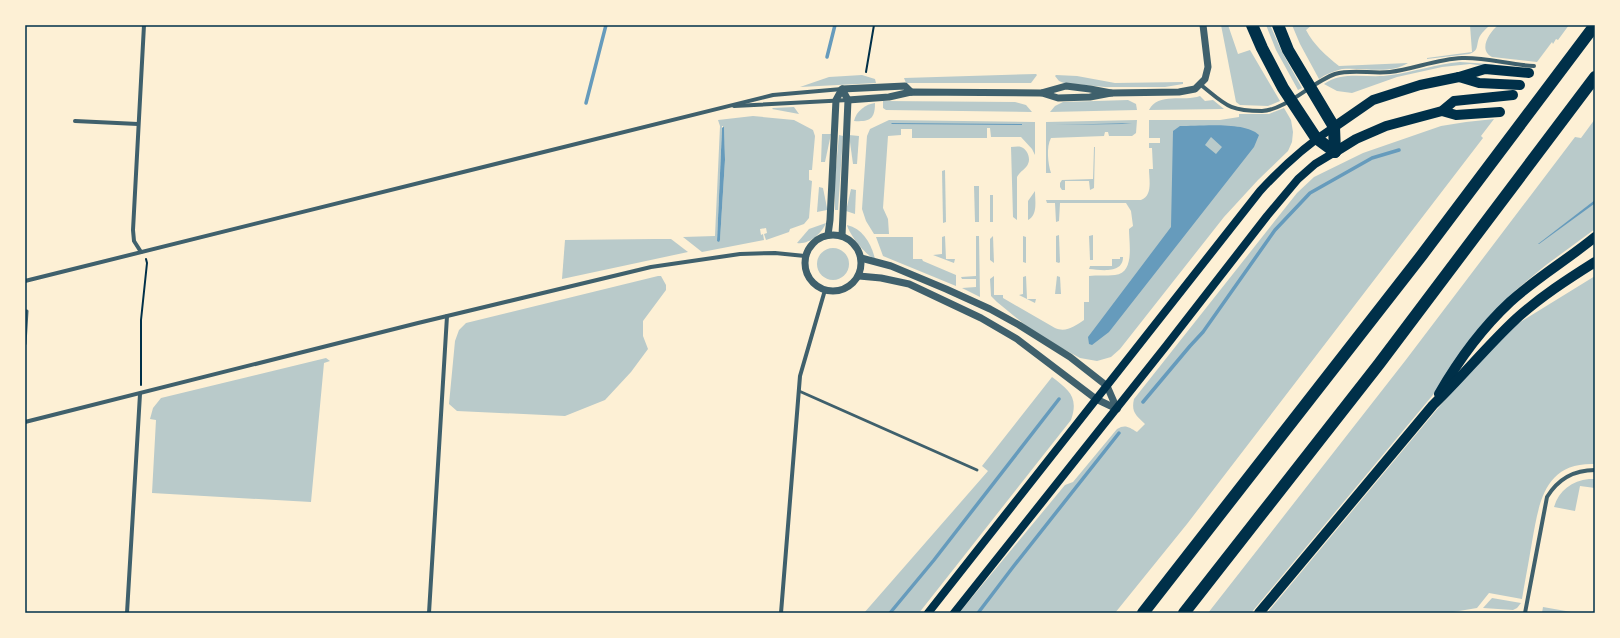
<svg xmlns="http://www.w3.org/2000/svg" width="1620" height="638" font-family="'Sofia Sans Condensed',sans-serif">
<rect width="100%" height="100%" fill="#fdf0d5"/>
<g fill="#b9caca" fill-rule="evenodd">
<polygon points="1221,25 1228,25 1238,54 1250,50 1280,101 1268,106 1240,105 1236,102"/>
<polygon points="1266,25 1270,25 1282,52 1302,88 1298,90 1276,50"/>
<path d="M1292 25H1312L1306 30C1314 45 1325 55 1339 66L1408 63C1390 75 1363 67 1342 69 1334 71 1326 74 1319 79L1300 44Z"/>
<path d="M1470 25H1490C1486 29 1481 33 1479 38 1476 46 1479 51 1469 54L1427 59V58L1472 52Z"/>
<path d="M1498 25H1569L1558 40 1556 39 1553 44 1552 42 1537 62 1492 57C1478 50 1489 33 1498 25Z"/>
<path d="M1460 62 1489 64 1526 69H1507L1470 64 1442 67 1397 77 1352 93 1337 91 1324 84C1343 70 1369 79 1391 75 1414 72 1436 64 1460 62Z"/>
<polygon points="1036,74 1037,75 1031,83 906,83 904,78"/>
<polygon points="862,75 875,79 876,83 800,87 829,77"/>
<polygon points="1056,75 1077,76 1115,83 1183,82 1183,84 1165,87 1105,87 1064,83 1059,81 1055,76"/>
<path d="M1200 96 1205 101 1213 100 1224 109 1149 110C1158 92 1184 102 1200 96Z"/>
<polygon points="1128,100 1136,104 1137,110 1050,112 1055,106 1063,102"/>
<polygon points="883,101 1015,102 1026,105 1032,112 886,110 883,108"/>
<path d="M875 103C875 119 870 122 854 121 856 111 866 104 875 103Z"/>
<polygon points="794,107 799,114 772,109 773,108"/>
<path d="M1284 108 1291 120 1293 132 1292 142 1288 151 1258 180 1224 217 1120 349 1111 357 1097 361 1080 358 1058 346 1030 329 997 302 991 296 990 279 994 276V295H1003V298L1055 328C1066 333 1075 326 1084 320V302H1089V276C1097 275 1106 276 1115 275 1135 273 1129 244 1129 229L1133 226 1131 211 1126 203H1060L1059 221 1056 222 1055 203H1047L1046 200H1141C1153 196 1149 179 1149 169H1153L1152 148H1149V143H1160V138H1149V120H1220L1239 117V114H1269Z"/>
<path d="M753 116 794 120 813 130 815 136 812 170H809V180L812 181 809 218 804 224 790 229 789 232 766 240 764 234 767 233 766 228 760 229 761 235 763 234 764 240 702 252 683 237 715 236 720 126 718 120ZM722 126H724L725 160 720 240 717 241Z"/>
<path d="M1494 119 1481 136 1483 138 1187 524 1115 613H959L1065 485 1073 482 1117 429C1125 424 1129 427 1137 432L1145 424C1136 415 1131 412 1134 399L1297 193 1314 177 1363 153 1441 126 1466 122Z"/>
<polygon points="1595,119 1595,229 1546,265 1516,290 1432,396 1251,613 1208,613 1405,361 1575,137 1581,138"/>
<polygon points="889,120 1035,122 1035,155 1032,149 1021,137 991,137 990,128 987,128 987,138 912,138 912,129 901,129 901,135 888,136 883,208 888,219 889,234 874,234 866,221 862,209 867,136 870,129"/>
<path d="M1137 120 1136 133 1132 136H1109L1108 132H1105L1104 136 1051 138C1046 147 1048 164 1051 173H1046V122Z"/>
<polygon points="822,134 831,134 825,162 821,162"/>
<polygon points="839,135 843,136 838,210 835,210 835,178"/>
<polygon points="849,135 859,136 857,164 853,164"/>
<path d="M1011 147C1014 147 1018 146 1021 147 1027 149 1031 158 1028 164 1026 169 1020 171 1017 177V220L1013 217Z"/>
<polygon points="1094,147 1095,147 1094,188 1090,190 1089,181 1065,181 1065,190 1062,190 1060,187 1060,183 1062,180 1093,179"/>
<polygon points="945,170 946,222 943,223 942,171"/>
<polygon points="974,186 979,186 979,222 975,222"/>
<polygon points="819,187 823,188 827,208 827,210 817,212"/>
<polygon points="851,189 856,190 855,214 846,211"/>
<path d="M1035 191C1035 201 1038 215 1028 220V201Z"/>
<rect x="990" y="195" width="3" height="27"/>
<path d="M826 223C822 233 809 245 797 243L809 229Z"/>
<path d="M847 225C863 229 871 243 875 259 865 255 849 234 847 225Z"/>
<polygon points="1059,235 1060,262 1059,263 1056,262 1056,236"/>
<polygon points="1093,235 1093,260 1090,260 1089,236"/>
<polygon points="945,236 946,259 955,259 954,263 933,255 942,254 942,237"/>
<polygon points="976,236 979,236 980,297 962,288 976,287 976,279 962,279 961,277 976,276"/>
<polygon points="993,236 994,263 990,260 990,239"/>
<polygon points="1023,236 1026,237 1026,263 1023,262"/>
<polygon points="876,237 913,237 913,259 922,259 923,261 956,275 956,286 883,256"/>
<polygon points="655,239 671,239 688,252 562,279 565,240"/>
<circle cx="833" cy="264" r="16"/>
<path d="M1120 257H1123C1123 274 1101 270 1089 269L1090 266H1112V259H1120Z"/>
<polygon points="658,276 661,276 666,285 666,290 643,321 643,336 648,349 631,372 605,400 565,416 457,411 449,404 455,341 459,330 466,323"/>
<polygon points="1026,276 1027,299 1036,299 1035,303 1019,295 1023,294 1023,277"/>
<polygon points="1057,276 1060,277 1061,294 1055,294"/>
<path d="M1595 276V464C1544 462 1539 503 1532 542 1529 561 1525 580 1522 599L1489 593 1477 608 1447 613H1267L1449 395 1514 326Z"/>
<polygon points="326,358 330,361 324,363 311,502 152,493 156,420 150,419 153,408 161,398"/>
<path d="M1052 377C1069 390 1079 397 1071 420L919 613H864L988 471 982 466Z"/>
<path d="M1589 479H1595V488L1580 486 1575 511 1554 507C1559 490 1572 481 1589 479Z"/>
<polygon points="1492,598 1521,603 1517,608 1513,610 1483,608"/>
<polygon points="1543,607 1577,613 1542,613"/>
</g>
<g fill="#669bbc" fill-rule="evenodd">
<polygon points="891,123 1022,124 1022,125 892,124"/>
<polygon points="1132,123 1122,124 1055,125"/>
<polygon points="724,126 725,160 720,240 719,242 717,241 722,128"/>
<path d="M1180 126C1199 126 1246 121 1259 135L1254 147 1109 332 1092 345 1089 344 1088 337 1171 227 1173 131ZM1211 137 1222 147 1216 154 1205 145Z"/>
<polygon points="1595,200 1594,204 1539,244 1538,244"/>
</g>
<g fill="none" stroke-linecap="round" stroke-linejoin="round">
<g stroke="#669bbc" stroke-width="3.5">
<polyline points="827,57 835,25"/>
<polyline points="586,103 606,25"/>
<polyline points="1143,402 1190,346 1203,332 1275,230 1310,193 1372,158 1399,150"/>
<polyline points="890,613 934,560 1059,399"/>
<polyline points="978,613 1013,567 1119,433"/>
</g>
<g stroke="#003049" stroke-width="2">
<polyline points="866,72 874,25"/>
<polyline points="141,385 141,320 147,263 146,259"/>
</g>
<g stroke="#3f606c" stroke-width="3">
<polyline points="25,311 27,311 25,344"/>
<polyline points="799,391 977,470"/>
</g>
<g stroke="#3f606c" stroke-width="4">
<path d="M1201 85C1226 105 1228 111 1262 111 1286 110 1312 82 1335 74 1352 69 1372 74 1390 72 1414 69 1437 59 1462 58 1486 57 1510 65 1534 66"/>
<polyline points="734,106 848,100"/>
<polyline points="75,121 138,124"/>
<polyline points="141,252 134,241 133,230 144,25"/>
<polyline points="25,281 773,95 842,89"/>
<polyline points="25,422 418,323 651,267 740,254 775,253 805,256"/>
<polyline points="127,613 140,394"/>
<polyline points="429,613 447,316"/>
<polyline points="781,613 800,376 825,290"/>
<path d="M1525 613 1547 497C1558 479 1573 470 1595 470"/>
</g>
<g stroke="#3f606c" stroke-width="7">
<polyline points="1042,93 1058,98 1090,97 1111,93 1179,92 1195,89 1205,79 1208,67 1203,25"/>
<polyline points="848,100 889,97 911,92 1041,93 1066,86 1090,89 1111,93"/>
<circle cx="833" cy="263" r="28"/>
<polyline points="828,235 830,220 836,100 842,89 905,86 911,92"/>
<polyline points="842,236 848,100 842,89"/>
<polyline points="861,258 891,266 946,289 990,309 1019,325 1070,357 1107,386 1117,409"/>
<polyline points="859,276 881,278 909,284 981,318 1017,339 1096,399 1117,409"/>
</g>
<g stroke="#003049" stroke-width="8">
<path d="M928 613 1260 191C1283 166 1306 145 1334 127"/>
<polyline points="954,613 1166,346 1267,216 1298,179 1315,164 1335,152"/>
</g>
<g stroke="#003049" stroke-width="10">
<polyline points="1459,77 1479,83 1520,85"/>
<polyline points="1442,111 1456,115 1500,112"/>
<polyline points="1334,127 1373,100 1420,85 1459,77 1485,69 1529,73"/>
<polyline points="1335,152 1356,139 1386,126 1442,111 1454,101 1513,95"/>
<path d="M1439 394C1458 361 1481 329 1510 302 1536 278 1567 260 1595 237"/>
<path d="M1259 613 1433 405C1462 377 1487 346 1516 319 1540 297 1568 279 1595 262"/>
</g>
<g stroke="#003049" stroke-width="12">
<polyline points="1252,25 1262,48 1283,88 1316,138 1335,152"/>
<polyline points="1278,25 1288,50 1334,127 1335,152"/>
<polyline points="1143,613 1422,255 1595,25"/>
<polyline points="1184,613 1379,364 1595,77"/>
</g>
</g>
<rect width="1620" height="638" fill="none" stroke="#fdf0d5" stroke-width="52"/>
<rect x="26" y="26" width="1568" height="586" fill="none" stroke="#003049" stroke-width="1.5"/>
</svg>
